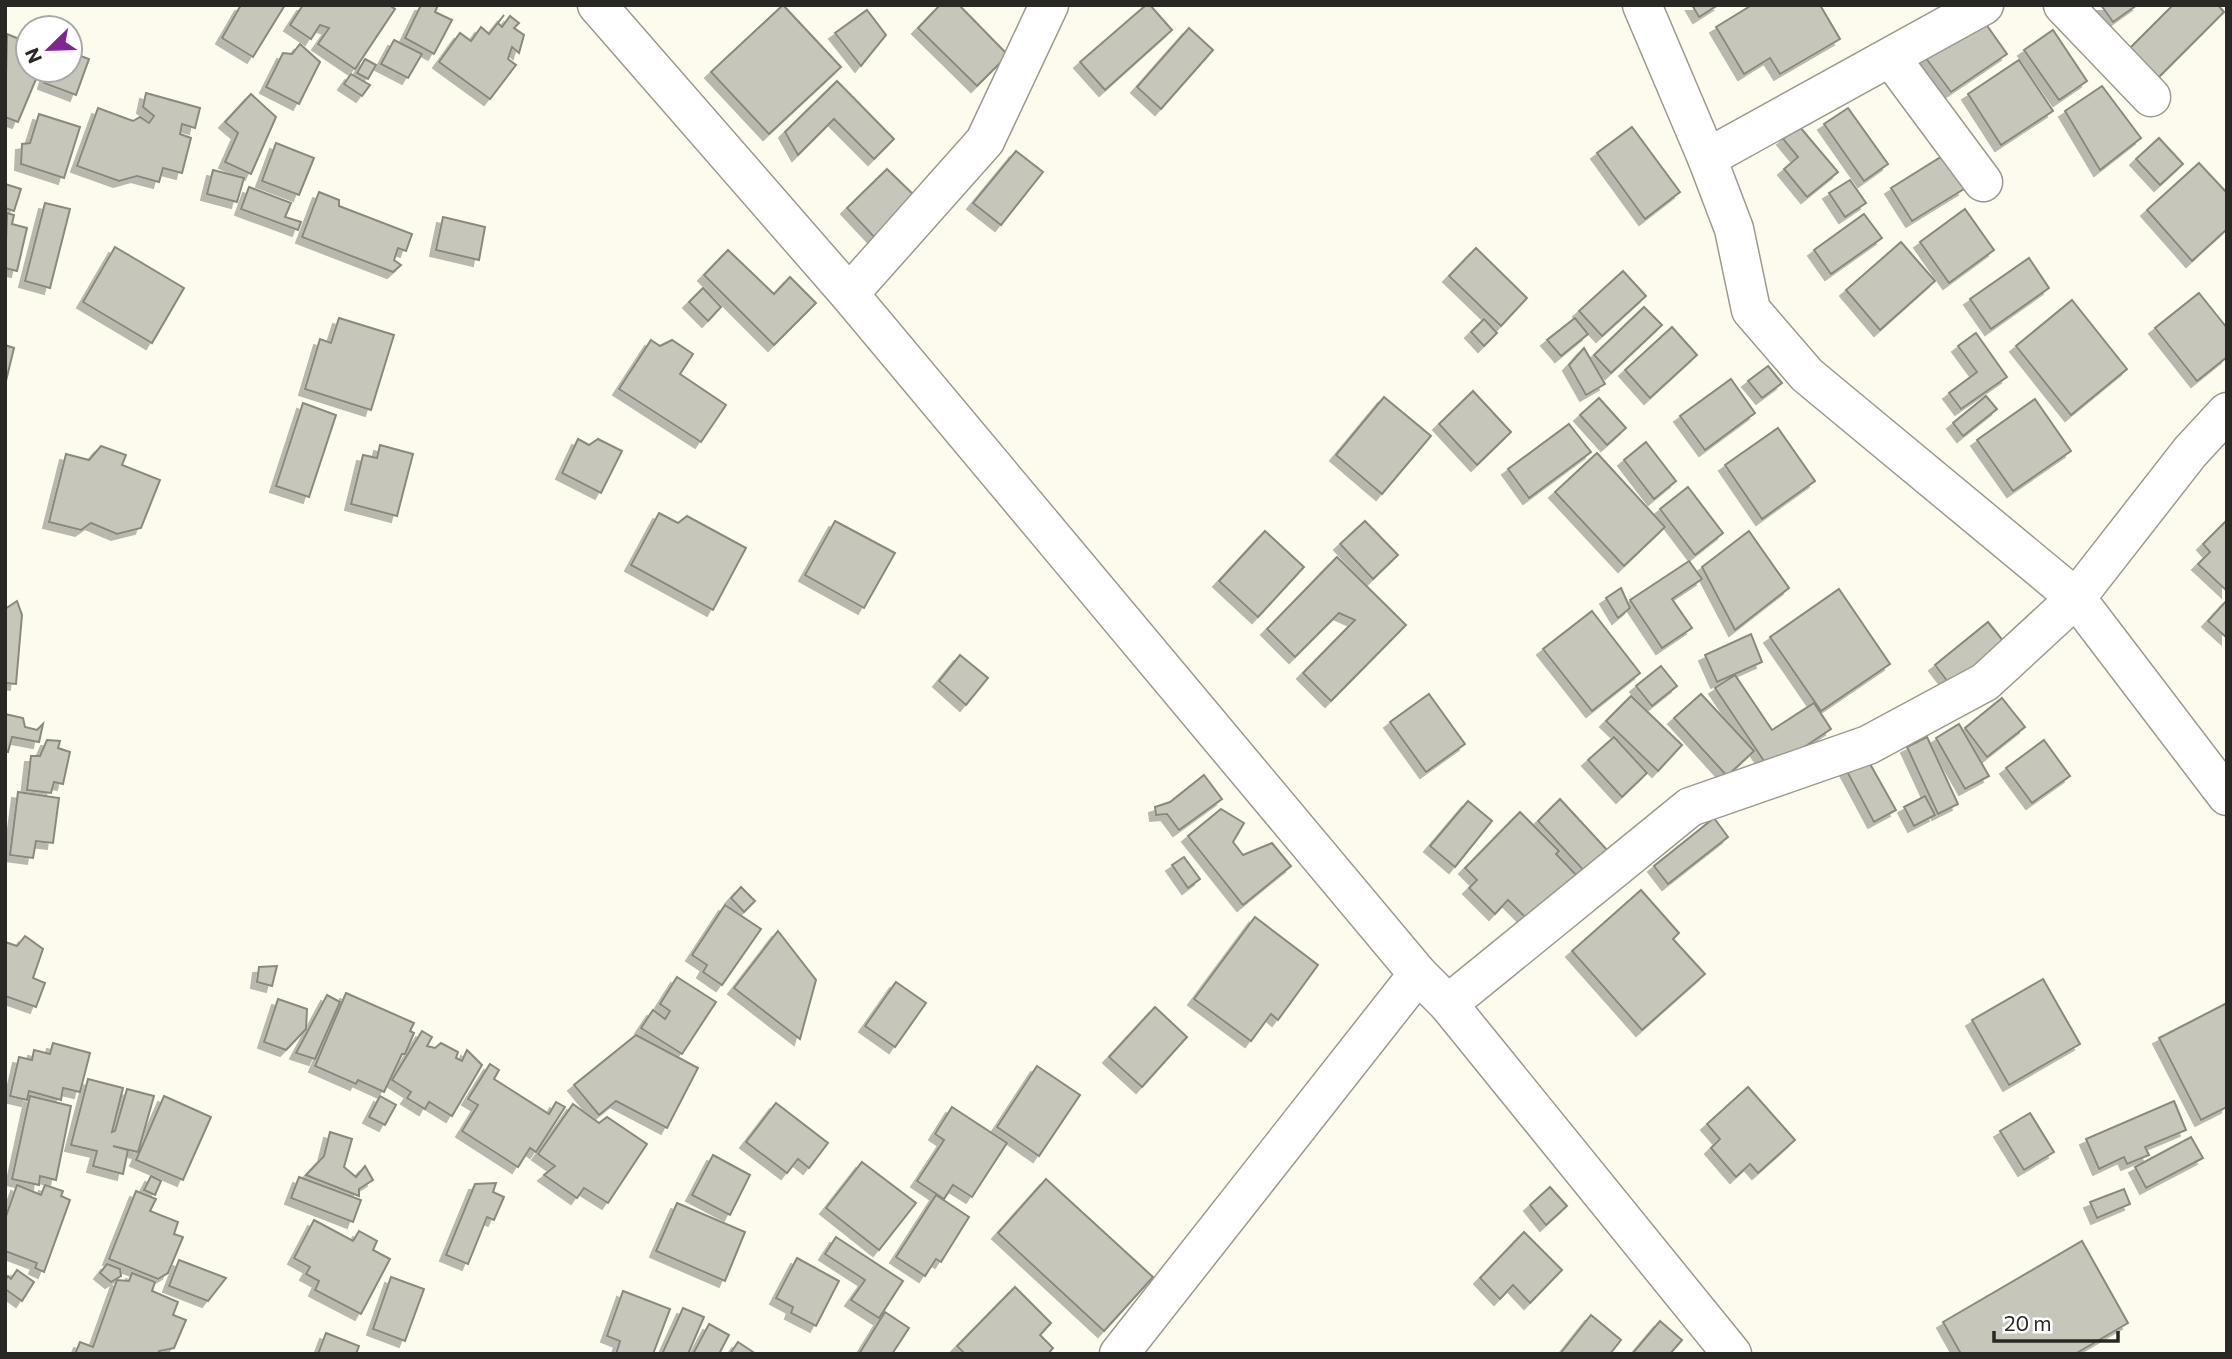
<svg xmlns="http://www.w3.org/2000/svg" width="2232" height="1359" font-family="Commissioner,sans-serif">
<defs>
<filter id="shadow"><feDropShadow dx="-6" dy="6" stdDeviation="0" flood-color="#0004"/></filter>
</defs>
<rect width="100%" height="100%" fill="#fcfbee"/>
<g fill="#c7c6ba" stroke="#8a897d" stroke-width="2" filter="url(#shadow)">
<polygon points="241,5 285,5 253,57 222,38"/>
<polygon points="303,5 389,5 395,9 355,69 318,44 329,28 320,25 311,39 290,25"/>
<polygon points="421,5 438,5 435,12 452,20 434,54 405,38"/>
<polygon points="783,5 841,67 769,134 711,72"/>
<polygon points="940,5 959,5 1008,55 977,86 918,28"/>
<polygon points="1146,5 1150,5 1172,30 1105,90 1080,62"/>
<polygon points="1692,5 1718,5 1699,17"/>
<polygon points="1752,5 1820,5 1840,39 1780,74 1770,58 1744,74 1716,27"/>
<polygon points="2101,5 2137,5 2113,22"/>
<polygon points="2173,5 2218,5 2224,12 2158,78 2129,49"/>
<polygon points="867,10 886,35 861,66 835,33"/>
<polygon points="504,15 498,23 502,27 510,16 519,23 514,28 524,35 519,53 512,47 508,59 516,65 490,99 439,62 460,33 471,41 481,27 489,34"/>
<polygon points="1983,20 2007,54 1951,92 1925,57"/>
<polygon points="1189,28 1213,50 1161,109 1137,87"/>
<polygon points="2053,30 2087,81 2059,100 2024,50"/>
<polygon points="7,34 24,41 28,37 28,70 38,70 39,72 18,122 5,117"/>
<polygon points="394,40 422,54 408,78 381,64"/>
<polygon points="300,44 320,62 299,104 266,87 283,53 292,54"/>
<polygon points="70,52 89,59 76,95 44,83 48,70 70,70"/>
<polygon points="365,59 376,65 368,79 357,73"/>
<polygon points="2019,60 2053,111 2001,145 1968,94"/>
<polygon points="351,74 370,85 362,96 344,84"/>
<polygon points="837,81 894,139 874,159 834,119 798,155 785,132"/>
<polygon points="2102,86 2141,138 2100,170 2065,111"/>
<polygon points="146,93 200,108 195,128 182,124 180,134 191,138 182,173 163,168 159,182 137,176 119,181 77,166 98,108 133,121 140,117 149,123 154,116 143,107"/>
<polygon points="251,94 276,117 251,174 225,162 238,133 225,122"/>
<polygon points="1848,108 1888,164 1864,181 1824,124"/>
<polygon points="39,114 80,127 64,178 21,164 22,144 30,143"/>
<polygon points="1799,126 1838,172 1807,197 1784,169 1798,157 1783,139"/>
<polygon points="1632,127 1680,192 1645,219 1597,153"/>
<polygon points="2159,138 2183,164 2160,185 2136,159"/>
<polygon points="276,143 314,158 299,195 262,181"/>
<polygon points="1016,151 1043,172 1001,225 973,203"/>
<polygon points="1944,155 1964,189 1912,221 1891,188"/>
<polygon points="2199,163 2227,193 2227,229 2192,261 2147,210"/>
<polygon points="887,169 919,200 878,241 847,208"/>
<polygon points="213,170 244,178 237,202 207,194"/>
<polygon points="1850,180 1866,203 1845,217 1829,193"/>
<polygon points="5,184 21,189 14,211 5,208"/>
<polygon points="249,187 291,203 285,217 301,222 298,230 241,209"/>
<polygon points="319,192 339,200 339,206 412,234 406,251 398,248 394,260 401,265 393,272 302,237"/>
<polygon points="45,203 70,209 50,288 25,281"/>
<polygon points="1965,209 1994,250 1949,283 1920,242"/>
<polygon points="7,213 14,215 12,224 27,228 17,271 5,268"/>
<polygon points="1864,214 1882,238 1831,274 1814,250"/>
<polygon points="443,217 485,227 479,260 436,250"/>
<polygon points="1901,242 1935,281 1880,330 1846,290"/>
<polygon points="115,247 184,288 152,343 83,302"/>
<polygon points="1476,248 1527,298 1501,326 1449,276"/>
<polygon points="728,250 774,294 790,277 816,303 774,345 704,275"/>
<polygon points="2029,258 2049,288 1991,329 1970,299"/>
<polygon points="1623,271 1646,296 1602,336 1579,311"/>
<polygon points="703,288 721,307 708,321 689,302"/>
<polygon points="2199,293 2227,328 2227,357 2197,381 2155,328"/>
<polygon points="2072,300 2127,369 2071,415 2016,346"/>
<polygon points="1644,307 1662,325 1611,373 1594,355"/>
<polygon points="339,318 394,335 371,410 305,389 320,339 331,343"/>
<polygon points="1575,318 1588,334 1561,356 1547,340"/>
<polygon points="1484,319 1497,333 1484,346 1471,332"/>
<polygon points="1672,327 1697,355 1650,398 1625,370"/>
<polygon points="1976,333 2007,377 1961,409 1949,393 1977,372 1958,346"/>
<polygon points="651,340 660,346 672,340 693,354 680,374 726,405 701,442 619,389"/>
<polygon points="5,345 14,348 5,385"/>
<polygon points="1584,348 1605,384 1586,395 1569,365"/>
<polygon points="1768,366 1782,383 1762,398 1748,381"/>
<polygon points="1731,379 1755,413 1705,450 1680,416"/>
<polygon points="1473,391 1511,432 1477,465 1439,424"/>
<polygon points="1986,396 1997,409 1963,436 1953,423"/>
<polygon points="1384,397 1431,436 1382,494 1336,455"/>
<polygon points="1599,398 1626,428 1607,445 1580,415"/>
<polygon points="2035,399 2071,451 2013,491 1977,440"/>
<polygon points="303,403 336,415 309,497 276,486"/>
<polygon points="1569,424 1591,452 1529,498 1508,469"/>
<polygon points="1778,428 1815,481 1762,519 1725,465"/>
<polygon points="578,439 589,445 598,439 622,451 601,493 562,473"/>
<polygon points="1646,442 1676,481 1654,499 1624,460"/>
<polygon points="380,445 413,454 397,516 351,504 363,455 377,458"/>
<polygon points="101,446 126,455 122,465 160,480 141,528 117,534 91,523 81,530 49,522 66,454 89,460"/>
<polygon points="1597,453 1665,527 1624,566 1555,492"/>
<polygon points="1688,487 1723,533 1695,555 1660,509"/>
<polygon points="659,513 678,523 687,516 746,548 713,610 631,565"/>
<polygon points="2227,520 2227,591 2198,564 2210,552 2203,544"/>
<polygon points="835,521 895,553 864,608 805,575"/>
<polygon points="1365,521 1398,555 1373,579 1340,544"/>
<polygon points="1265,531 1304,567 1258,617 1219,581"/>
<polygon points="1749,531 1789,588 1735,630 1702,567"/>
<polygon points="1337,557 1406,625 1331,701 1303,673 1355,620 1339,613 1295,657 1267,629"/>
<polygon points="1689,561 1702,579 1672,599 1692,628 1662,648 1630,600"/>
<polygon points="1621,588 1630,608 1618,618 1606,598"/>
<polygon points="1839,589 1890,664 1821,711 1770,637"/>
<polygon points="2227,600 2227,638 2208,621"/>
<polygon points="17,601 22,615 16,684 5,683 5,609"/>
<polygon points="1592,611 1640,673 1592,711 1543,649"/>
<polygon points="1988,622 2005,643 1951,686 1935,665"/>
<polygon points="1751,634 1762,662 1717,682 1705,655"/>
<polygon points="960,655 988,678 966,705 939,681"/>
<polygon points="1661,666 1677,686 1652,706 1636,686"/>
<polygon points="1735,675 1772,730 1814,703 1831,729 1770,770 1715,688"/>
<polygon points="1429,694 1465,744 1426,772 1390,722"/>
<polygon points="1701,694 1754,751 1727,776 1674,718"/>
<polygon points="1631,696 1682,745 1658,771 1606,721"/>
<polygon points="2002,698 2025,727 1987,757 1965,728"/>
<polygon points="5,714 23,718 25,727 37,730 43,724 39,742 12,737 8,752 5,751"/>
<polygon points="1959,724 1989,776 1965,789 1936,738"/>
<polygon points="1614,737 1647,773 1622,797 1588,760"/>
<polygon points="1927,737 1958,804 1938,814 1907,747"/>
<polygon points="47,740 60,741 58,748 70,752 63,784 54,782 51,793 27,790 31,756 40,756"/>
<polygon points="2044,740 2070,776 2032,803 2006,768"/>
<polygon points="1865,755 1896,810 1874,822 1844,766"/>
<polygon points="1204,775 1222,799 1179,830 1167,814 1156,815 1155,807 1170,802"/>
<polygon points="18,792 59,798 53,843 36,841 33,858 10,855"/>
<polygon points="1925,796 1935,815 1914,826 1904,807"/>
<polygon points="1560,799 1608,851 1586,873 1538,821"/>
<polygon points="1468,801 1492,821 1455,867 1430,846"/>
<polygon points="1221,809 1244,823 1233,842 1243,855 1272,843 1291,866 1243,905 1188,836"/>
<polygon points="1520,812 1559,851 1556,854 1582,881 1536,928 1508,900 1495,914 1469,888 1477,880 1465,868"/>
<polygon points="1714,818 1728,837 1668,884 1654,866"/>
<polygon points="1184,857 1200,879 1188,888 1172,865"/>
<polygon points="741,887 755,901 744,912 731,898"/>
<polygon points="1641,890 1679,933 1673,939 1705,974 1642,1030 1572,951"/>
<polygon points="725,905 761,929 722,985 703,972 707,965 692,955"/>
<polygon points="1255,917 1318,965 1278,1020 1271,1014 1251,1041 1194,999"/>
<polygon points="778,931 816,980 800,1039 734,988"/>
<polygon points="25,936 43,949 33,978 45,983 36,1007 5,996 5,942 17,946"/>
<polygon points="277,966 272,986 257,982 259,967"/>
<polygon points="677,977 716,1002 682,1054 641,1028 653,1010 665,1019 670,1011 660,1004"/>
<polygon points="2043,979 2080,1044 2009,1085 1972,1020"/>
<polygon points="896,982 926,1003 895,1047 865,1026"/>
<polygon points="346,993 414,1023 410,1031 414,1033 405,1054 402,1054 384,1092 358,1080 356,1084 315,1066"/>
<polygon points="327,995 340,1002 315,1059 296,1053"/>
<polygon points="278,999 307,1009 306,1029 286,1050 264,1042"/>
<polygon points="2227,1003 2227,1107 2201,1120 2159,1038"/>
<polygon points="1155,1007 1187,1037 1142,1087 1109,1057"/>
<polygon points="422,1031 432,1037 427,1046 435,1048 441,1043 458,1052 456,1058 462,1061 467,1050 482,1065 452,1116 429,1102 425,1109 407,1098 411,1092 392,1080"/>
<polygon points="636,1035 698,1068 667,1128 616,1101 599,1115 574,1085"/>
<polygon points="53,1043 90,1053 80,1092 63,1088 61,1100 29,1091 27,1100 10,1096 19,1057 32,1060 34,1050 50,1054"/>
<polygon points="490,1064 499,1070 494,1079 549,1114 556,1102 565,1107 536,1152 530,1148 518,1167 462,1131 478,1105 468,1099"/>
<polygon points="1037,1066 1080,1095 1039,1156 997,1127"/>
<polygon points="88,1079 123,1088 112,1132 115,1131 127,1089 154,1096 138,1152 113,1146 128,1150 123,1174 93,1166 97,1151 71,1145"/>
<polygon points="1748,1087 1795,1140 1758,1173 1750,1164 1736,1177 1711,1148 1720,1139 1707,1124"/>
<polygon points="30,1096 71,1106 56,1180 40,1176 39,1185 12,1179"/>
<polygon points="164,1096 211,1117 183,1180 136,1160"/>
<polygon points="380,1096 396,1105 385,1125 369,1117"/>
<polygon points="2174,1101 2186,1130 2145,1147 2149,1155 2127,1164 2124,1157 2099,1169 2086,1139"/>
<polygon points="776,1103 828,1143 809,1168 798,1159 787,1173 746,1142"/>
<polygon points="573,1104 599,1123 607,1117 647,1144 608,1203 584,1188 577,1198 544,1175 555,1166 538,1154"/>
<polygon points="952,1107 1007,1143 972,1197 953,1185 944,1199 917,1181 944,1140 935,1134"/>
<polygon points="2030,1113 2054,1152 2024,1170 2000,1131"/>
<polygon points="330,1132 352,1139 344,1167 356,1177 365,1166 373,1180 359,1189 359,1196 306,1175 324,1156"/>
<polygon points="2191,1137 2203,1158 2146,1188 2135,1167"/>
<polygon points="713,1155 750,1175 730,1215 692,1195"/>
<polygon points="862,1162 916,1203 879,1250 826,1208"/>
<polygon points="151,1176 161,1181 155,1195 144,1190"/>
<polygon points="299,1177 361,1200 353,1222 291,1198"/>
<polygon points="1046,1179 1153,1277 1104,1331 998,1233"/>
<polygon points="496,1183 493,1192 504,1197 494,1220 487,1217 468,1264 446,1255 475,1184"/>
<polygon points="17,1185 41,1195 45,1185 63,1191 61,1196 70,1200 44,1272 35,1268 37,1263 5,1251 5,1219"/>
<polygon points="1550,1187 1567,1206 1546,1225 1530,1205"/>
<polygon points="2124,1189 2130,1204 2097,1218 2090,1202"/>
<polygon points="136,1191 156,1199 150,1211 178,1222 174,1234 183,1237 168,1273 158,1279 109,1259"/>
<polygon points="936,1195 969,1217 941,1262 936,1259 925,1276 896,1257"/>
<polygon points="677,1203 745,1232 725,1281 656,1251"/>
<polygon points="314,1220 353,1241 359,1231 377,1241 373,1250 390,1259 361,1314 315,1290 319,1281 306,1274 310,1267 294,1258"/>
<polygon points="1524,1232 1562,1270 1530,1303 1513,1285 1500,1299 1480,1278"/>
<polygon points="836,1237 903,1281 879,1318 851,1300 865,1280 825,1254"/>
<polygon points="2082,1241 2128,1323 2075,1354 1961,1354 1943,1322"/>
<polygon points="797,1258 839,1281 816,1326 791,1313 793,1307 776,1298"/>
<polygon points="179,1260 226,1278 208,1301 169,1286"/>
<polygon points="107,1264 120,1269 121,1276 111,1282 100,1273"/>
<polygon points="17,1270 34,1282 22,1301 5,1289 5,1281 8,1276 11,1279"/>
<polygon points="132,1273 155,1282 152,1291 178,1302 173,1315 186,1320 174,1348 159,1351 158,1354 75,1354 80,1342 93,1347 117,1280 129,1281"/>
<polygon points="391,1277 424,1289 405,1341 373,1329"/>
<polygon points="1015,1287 1051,1323 1040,1335 1053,1348 1048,1354 965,1354 957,1346"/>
<polygon points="623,1291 670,1309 653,1354 616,1354 620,1341 607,1336"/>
<polygon points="683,1308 704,1317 688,1354 662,1354"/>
<polygon points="885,1312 909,1328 892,1354 859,1354"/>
<polygon points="1591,1315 1621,1340 1610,1354 1560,1354"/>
<polygon points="1660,1321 1682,1340 1670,1354 1632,1354"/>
<polygon points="709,1324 729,1335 719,1354 693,1354"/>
<polygon points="326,1333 359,1346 356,1354 318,1354"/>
<polygon points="738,1342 756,1354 730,1354"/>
</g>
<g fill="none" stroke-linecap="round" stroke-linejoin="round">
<g stroke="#9c9a8f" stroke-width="41">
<g id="street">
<polyline points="597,5 849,294 1418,974 1448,1004 1732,1354"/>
<polyline points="1642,5 1707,158 1734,229 1751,310 1807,375 2076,598 2227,796"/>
<polyline points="2063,5 2151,97"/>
<polyline points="1891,58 1983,182"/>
<polyline points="1707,158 1984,5"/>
<polyline points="849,294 985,141 1049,5"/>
<polyline points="1448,1004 1690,807 1868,745 1985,682 2076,598 2190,452 2227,412"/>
<polyline points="1119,1354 1418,974"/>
</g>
</g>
<use href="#street" stroke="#fff" stroke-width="38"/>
</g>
<rect width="2232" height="1359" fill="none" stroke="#292824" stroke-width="14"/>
<g transform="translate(49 49) rotate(247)"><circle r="33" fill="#ffffff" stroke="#a9a9a7" stroke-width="2"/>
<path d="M0-5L12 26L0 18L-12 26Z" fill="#7e2694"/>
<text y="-10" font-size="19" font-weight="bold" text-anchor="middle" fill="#292824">N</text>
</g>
<path d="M1994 1331v10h124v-10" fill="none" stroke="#292824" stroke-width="3.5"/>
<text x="2004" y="1331" font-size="21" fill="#292824" stroke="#ffffff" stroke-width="5" paint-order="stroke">20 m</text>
</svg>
